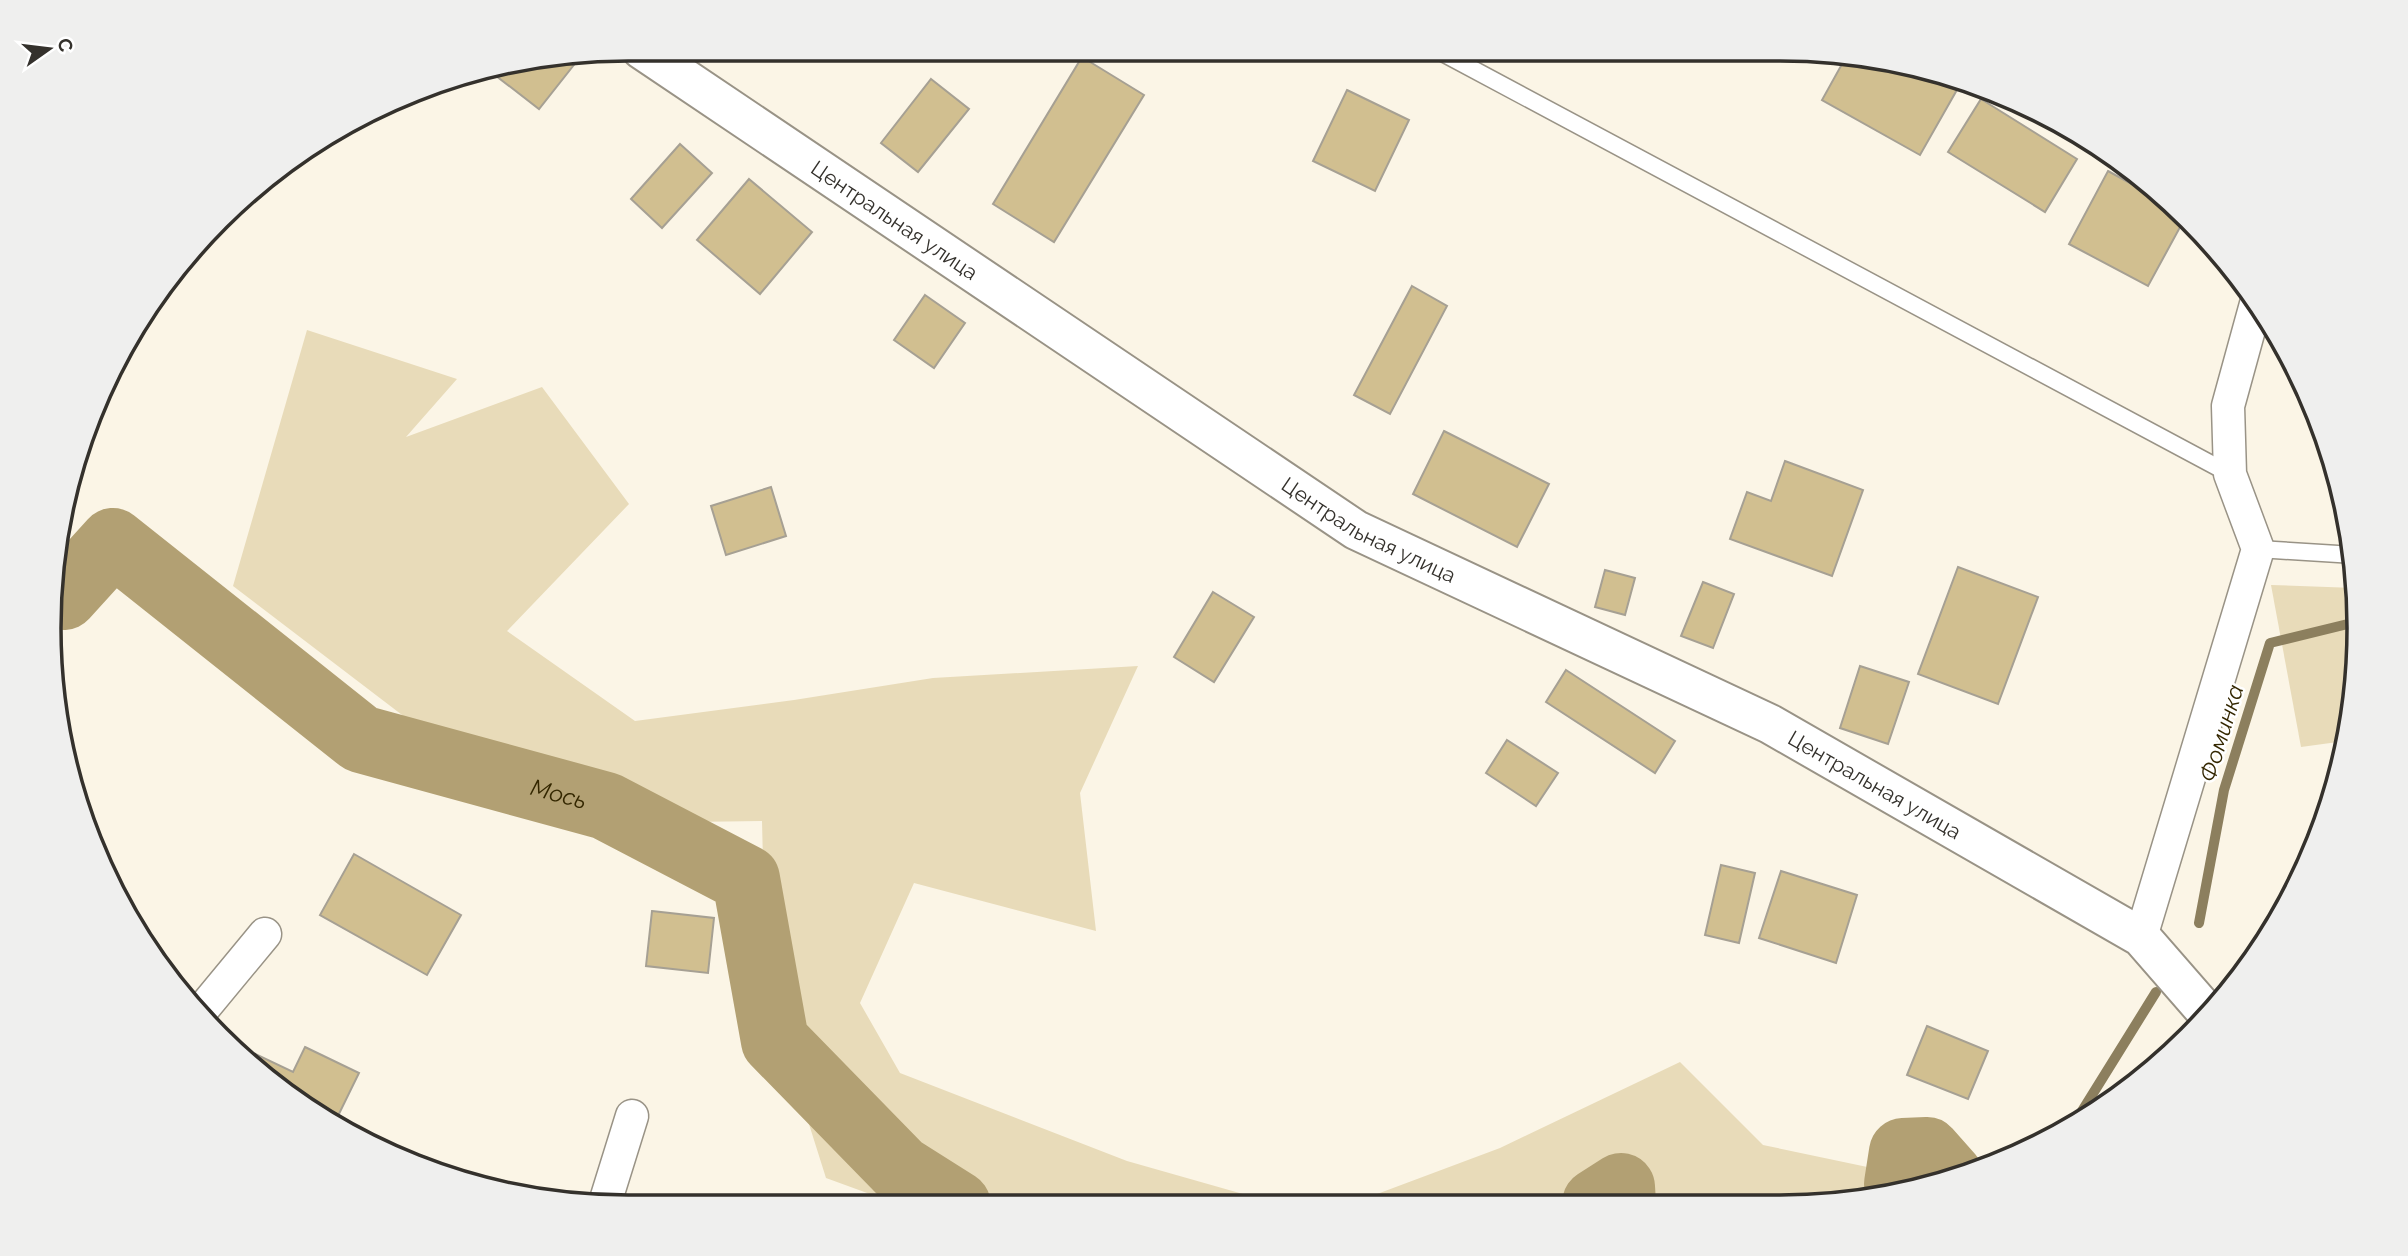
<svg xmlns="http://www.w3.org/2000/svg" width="2408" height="1256" font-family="Raleway,sans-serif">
<rect width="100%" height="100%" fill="#fbf5e6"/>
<g fill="#e8dbb9">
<polygon points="307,330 457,379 406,437 542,387 629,504 507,631 635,721 794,700 933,678 1138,666 1080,793 1096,931 914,883 860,1003 900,1073 1127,1161 1278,1204 900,1205 826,1178 766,988 762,821 545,824 233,586"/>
<polygon points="2271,585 2355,588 2358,666 2345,741 2301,747"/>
<polygon points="1680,1062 1763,1145 1934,1181 1856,1202 1353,1203 1500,1148"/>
</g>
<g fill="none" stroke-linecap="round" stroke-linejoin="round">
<g stroke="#8c7f5e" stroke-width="10">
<polyline points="56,606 64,596"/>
<polyline points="2199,923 2224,790 2270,643 2356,622"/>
<polyline points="2074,1124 2156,992"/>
</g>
<g stroke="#b2a073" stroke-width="68">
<path id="s1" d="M64 596 113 542 361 739 606 806 746 879 775 1041 900 1169 957 1205"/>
<polyline points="1899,1190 1898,1184 1903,1152 1927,1151 1950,1177"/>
<polyline points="1596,1203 1621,1187 1622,1203"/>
</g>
</g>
<g fill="#d1bf90" stroke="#a6a093" stroke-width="2">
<polygon points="1847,55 1922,67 1958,88 1920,155 1822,100"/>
<polygon points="1082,57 1144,95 1054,242 993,204"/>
<polygon points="573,58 577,61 539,109 491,72"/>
<polygon points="931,79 969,109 918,172 881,143"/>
<polygon points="1347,90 1409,120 1375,191 1313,161"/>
<polygon points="1981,99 2077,159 2045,212 1948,152"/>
<polygon points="680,144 712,173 662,228 631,199"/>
<polygon points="2108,171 2172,206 2185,218 2148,286 2069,244"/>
<polygon points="749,179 812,232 760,294 697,240"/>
<polygon points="1412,286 1447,306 1390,414 1354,395"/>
<polygon points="925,295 965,323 934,368 894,340"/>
<polygon points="1444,431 1549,484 1517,547 1413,494"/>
<polygon points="1785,461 1863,490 1832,576 1730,539 1747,492 1771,501"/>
<polygon points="771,487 786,536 726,555 711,506"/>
<polygon points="1958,567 2038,597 1998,704 1918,674"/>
<polygon points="1605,570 1635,578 1625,615 1595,607"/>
<polygon points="1703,582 1734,594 1713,648 1681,636"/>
<polygon points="1213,592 1254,617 1214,682 1174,657"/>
<polygon points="1860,666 1909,682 1888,744 1840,728"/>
<polygon points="1566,670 1675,741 1655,773 1546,702"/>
<polygon points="1507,740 1558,773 1536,806 1486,773"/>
<polygon points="354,854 461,915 427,975 320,915"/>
<polygon points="1721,865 1755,873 1739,943 1705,935"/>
<polygon points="1781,871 1857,895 1836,963 1759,938"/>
<polygon points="652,911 714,918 708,973 646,966"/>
<polygon points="1927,1026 1988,1051 1968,1099 1907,1075"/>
<polygon points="305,1047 359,1073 334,1124 276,1088 240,1054 243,1048 293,1072"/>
</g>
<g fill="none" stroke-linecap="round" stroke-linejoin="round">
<g stroke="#999386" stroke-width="19">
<g id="service">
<polyline points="1437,50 2230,474"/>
<polyline points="2258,549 2354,555"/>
</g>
</g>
<g stroke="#999386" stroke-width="35">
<g id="minor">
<polyline points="2141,937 2258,549 2230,474 2228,406 2256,304"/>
<polyline points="198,1015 265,934"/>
<polyline points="604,1206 632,1116"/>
</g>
</g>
<g stroke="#999386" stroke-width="42">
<g id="tertiary">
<path id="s2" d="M641 49 1356 530 1770 724 2141 937 2209 1015"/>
</g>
</g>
<use href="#service" stroke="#fff" stroke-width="16"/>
<use href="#minor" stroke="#fff" stroke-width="32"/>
<use href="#tertiary" stroke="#fff" stroke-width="38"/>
</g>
<g text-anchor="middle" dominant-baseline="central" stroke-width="5" stroke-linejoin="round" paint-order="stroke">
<g font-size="21" fill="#34312c" stroke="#fff">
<text stroke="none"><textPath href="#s2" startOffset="306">Центральная улица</textPath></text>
<text stroke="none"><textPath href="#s2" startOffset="873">Центральная улица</textPath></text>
<text stroke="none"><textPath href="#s2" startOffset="1440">Центральная улица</textPath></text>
</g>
<g font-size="23" font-style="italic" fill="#342700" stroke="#fff">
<text transform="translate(2221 733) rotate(-73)">Фоминка</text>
<text stroke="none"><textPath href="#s1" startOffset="595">Мось</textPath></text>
</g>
</g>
<path d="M0 0H2408V1256H0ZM628 61H1780A567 567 0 0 1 2347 628V628A567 567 0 0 1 1780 1195H628A567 567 0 0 1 61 628V628A567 567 0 0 1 628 61Z" fill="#efefee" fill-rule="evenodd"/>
<path fill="none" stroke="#34312c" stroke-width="3.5" d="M628 61H1780A567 567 0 0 1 2347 628V628A567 567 0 0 1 1780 1195H628A567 567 0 0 1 61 628V628A567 567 0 0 1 628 61Z"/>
<g transform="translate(49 49) rotate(76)" stroke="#ffffff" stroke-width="5" paint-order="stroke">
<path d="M0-5L12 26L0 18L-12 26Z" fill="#34312c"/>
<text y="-10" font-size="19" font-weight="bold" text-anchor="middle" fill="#34312c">С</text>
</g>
</svg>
